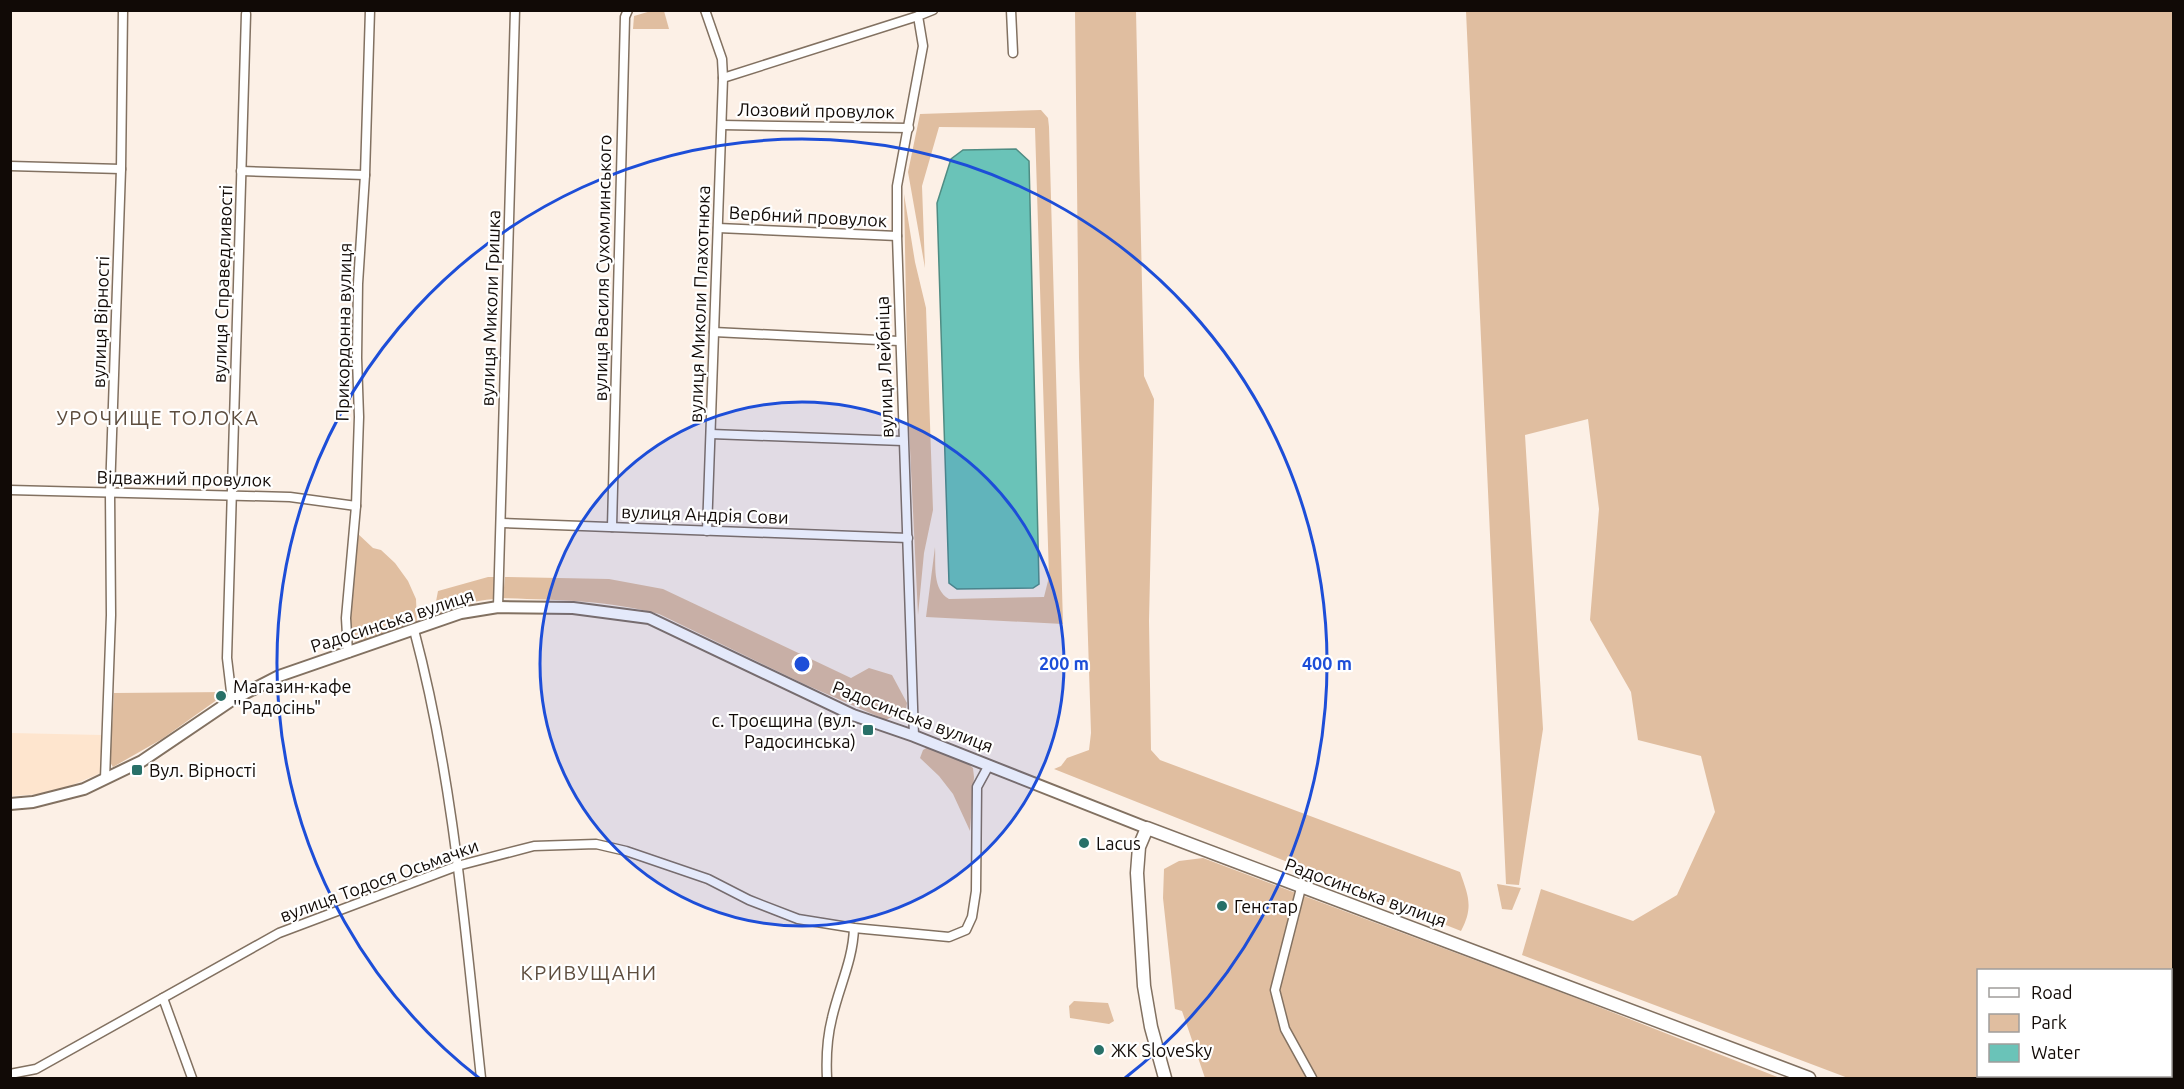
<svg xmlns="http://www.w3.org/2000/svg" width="2184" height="1089" font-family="Ubuntu,sans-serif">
<rect width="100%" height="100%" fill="#fcf0e6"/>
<polygon fill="#fee5ce" points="11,733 102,735 101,773 60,790 42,794 11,796"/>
<g fill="#e0bea0" fill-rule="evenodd">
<polygon points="651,11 664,11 669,29 633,29 634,16"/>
<path d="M1075 11H1136L1144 376 1154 399 1149 621 1151 750 1160 760 1460 872C1468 895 1474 907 1461 931L1054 769 1061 766 1067 758 1089 750 1091 733 1079 358Z"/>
<path d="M1466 11H2173V1078H1848L1522 955 1541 889 1633 921 1677 895 1715 812 1701 756 1638 740 1631 692 1590 620 1599 509 1588 419 1525 435 1543 729 1519 885 1506 884ZM1978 970H2170V1076H1978Z"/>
<path d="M1041 110 1048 118 1049 127 1063 624 926 617 935 547C936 565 932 589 949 599L1044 597 1049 577 1035 128 939 127 922 186 925 268 908 172 920 114Z"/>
<polygon points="904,194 915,262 926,308 933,510 924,553 918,615 908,407"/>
<polygon points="357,533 373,548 381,550 395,563 408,581 416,599 417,622 358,643 350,639 350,594"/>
<path d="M488 577H495V599C472 600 454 608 433 617L438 591Z"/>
<path d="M505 577 609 579 663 589 851 678 869 668 892 675 907 703 906 709 886 720 804 684 659 614C608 600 555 600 503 598Z"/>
<polygon points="228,692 162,739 113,767 110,762 114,693"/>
<polygon points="928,747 967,763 973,768 974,777 970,831 953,794 939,776 920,758 923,750"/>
<polygon points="1203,858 1581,1000 1780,1078 1205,1078 1182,1011 1175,1009 1163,898 1164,869 1179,861"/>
<polygon points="1497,884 1521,888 1512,910 1502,909"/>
<polygon points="1074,1001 1108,1003 1114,1021 1109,1024 1070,1018 1069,1006"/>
</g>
<polygon fill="#6ac3b8" stroke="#4f8c83" stroke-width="1.5" points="1016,149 1029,161 1039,584 1033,588 957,589 949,583 937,203 951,159 963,150"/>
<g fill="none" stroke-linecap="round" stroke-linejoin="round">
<g stroke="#827161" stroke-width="11">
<g id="minor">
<polyline points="705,10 722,59 723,78"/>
<polyline points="1011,10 1013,53"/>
<polyline points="722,125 909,128"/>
<polyline points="10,166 121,169"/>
<polyline points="241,171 365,175"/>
<polyline points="718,228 897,236"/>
<polyline points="714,332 899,341"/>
<polyline points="711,434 903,441"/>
<polyline points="10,490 290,497 356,506"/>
<polyline points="501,523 908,538"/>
<polyline points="612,527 625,17 628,10"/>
<polyline points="707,531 723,78 918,16"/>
<polyline points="498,607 515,10"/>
<path d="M414 630C453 776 465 929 481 1078"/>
<polyline points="348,653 346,618 356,506 359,417 357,358 358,284 365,175 370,10"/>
<polyline points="232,700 227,658 246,14"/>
<polyline points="914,736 897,236 897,186 923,46 918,16 933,10"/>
<polyline points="105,779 111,615 110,493 121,169 123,10"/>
<polyline points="1301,888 1275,990 1285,1029 1312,1078"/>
<polyline points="163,998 192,1078"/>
<polyline points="10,1074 36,1069 279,933 457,866 534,846 596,844 626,851 708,879 749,900 798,919 854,928 949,937 966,930 972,917 976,891 977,787 989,765"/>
<path d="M827 1078C826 1058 827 1038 832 1018 839 987 853 960 854 928"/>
</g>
</g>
<g stroke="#827161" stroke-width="14">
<polyline id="tertiary" points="10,804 33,802 84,789 142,761 232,700 279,676 461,613 498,607 573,608 649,618 853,715 914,736 1147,828"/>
</g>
<g stroke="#827161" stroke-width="15">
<polyline id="secondary" points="1165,1078 1151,1027 1144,986 1137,873 1139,847 1147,828 1809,1078"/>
</g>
<use href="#minor" stroke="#fff" stroke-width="8"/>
<use href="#tertiary" stroke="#fff" stroke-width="10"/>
<use href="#secondary" stroke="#fff" stroke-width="12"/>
</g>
<circle cx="802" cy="664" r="262" fill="#1d4ed8" fill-opacity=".12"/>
<g fill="none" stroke="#1d4ed8" stroke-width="3">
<circle cx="802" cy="664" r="262"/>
<path d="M479 1078A525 525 0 1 1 1125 1078"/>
</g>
<g fill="#287068" stroke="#fff" stroke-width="2">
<circle cx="221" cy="696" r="6"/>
<rect x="862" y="724" width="12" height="12" rx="3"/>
<rect x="131" y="764" width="12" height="12" rx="3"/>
<circle cx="1084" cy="843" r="6"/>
<circle cx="1222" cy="906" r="6"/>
<circle cx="1099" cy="1050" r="6"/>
</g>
<g text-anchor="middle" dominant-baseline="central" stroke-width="4.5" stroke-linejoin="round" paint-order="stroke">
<g font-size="18" fill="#110a06" stroke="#fff">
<text transform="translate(816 110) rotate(1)">Лозовий провулок</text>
<text transform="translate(808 216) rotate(3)">Вербний провулок</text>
<text transform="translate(602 268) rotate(-89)">вулиця Василя Сухомлинського</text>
<text transform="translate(222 284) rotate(-88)">вулиця Справедливості</text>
<text transform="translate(699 304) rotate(-88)">вулиця Миколи Плахотнюка</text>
<text transform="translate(490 308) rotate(-88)">вулиця Миколи Гришка</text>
<text transform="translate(100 322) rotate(-88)">вулиця Вірності</text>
<text transform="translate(343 332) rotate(-89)">Прикордонна вулиця</text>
<text transform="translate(884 367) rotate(-92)">вулиця Лейбніца</text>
<text transform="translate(184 478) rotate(1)">Відважний провулок</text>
<text transform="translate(705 514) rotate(2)">вулиця Андрія Сови</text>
<text transform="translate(392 620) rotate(-18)">Радосинська вулиця</text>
<text transform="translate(913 716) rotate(21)">Радосинська вулиця</text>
<text transform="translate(379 880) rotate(-20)">вулиця Тодося Осьмачки</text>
<text transform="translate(1366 892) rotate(20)">Радосинська вулиця</text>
</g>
<g font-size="18" fill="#110a06" stroke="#fff" text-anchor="start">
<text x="233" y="686">Магазин-кафе<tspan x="233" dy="21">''Радосінь"</tspan></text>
<text x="856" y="720" text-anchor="end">с. Троєщина (вул.<tspan x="856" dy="21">Радосинська)</tspan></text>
<text x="149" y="770">Вул. Вірності</text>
<text x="1096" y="843">Lacus</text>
<text x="1234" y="906">Генстар</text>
<text x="1111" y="1050">ЖК SloveSky</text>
</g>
<g font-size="20" letter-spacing="1.5" fill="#5d4d3e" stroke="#fff">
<text x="158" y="417">УРОЧИЩЕ ТОЛОКА</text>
<text x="589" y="972">КРИВУЩАНИ</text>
</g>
</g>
<circle cx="802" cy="664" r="9" fill="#1d4ed8" stroke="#fff" stroke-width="3"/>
<g font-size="18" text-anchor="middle" font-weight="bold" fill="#1d4ed8" stroke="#fff" stroke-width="4.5" stroke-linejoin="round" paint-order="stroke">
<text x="1064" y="670">200 m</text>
<text x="1327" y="670">400 m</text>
</g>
<rect width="2184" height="1089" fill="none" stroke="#110a06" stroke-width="24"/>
<rect x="1977" y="969" width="195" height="108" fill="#ffffff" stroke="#a09d9b" stroke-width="1.5"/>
<rect x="1989" y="988" width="30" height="9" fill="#ffffff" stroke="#a09d9b" stroke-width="1.5"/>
<text x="2031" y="999" font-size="18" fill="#110a06">Road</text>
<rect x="1989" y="1014" width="30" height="18" fill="#e0bea0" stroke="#a09d9b" stroke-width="1.5"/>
<text x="2031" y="1029" font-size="18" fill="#110a06">Park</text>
<rect x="1989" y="1044" width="30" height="18" fill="#6ac3b8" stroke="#a09d9b" stroke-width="1.5"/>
<text x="2031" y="1059" font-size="18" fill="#110a06">Water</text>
</svg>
